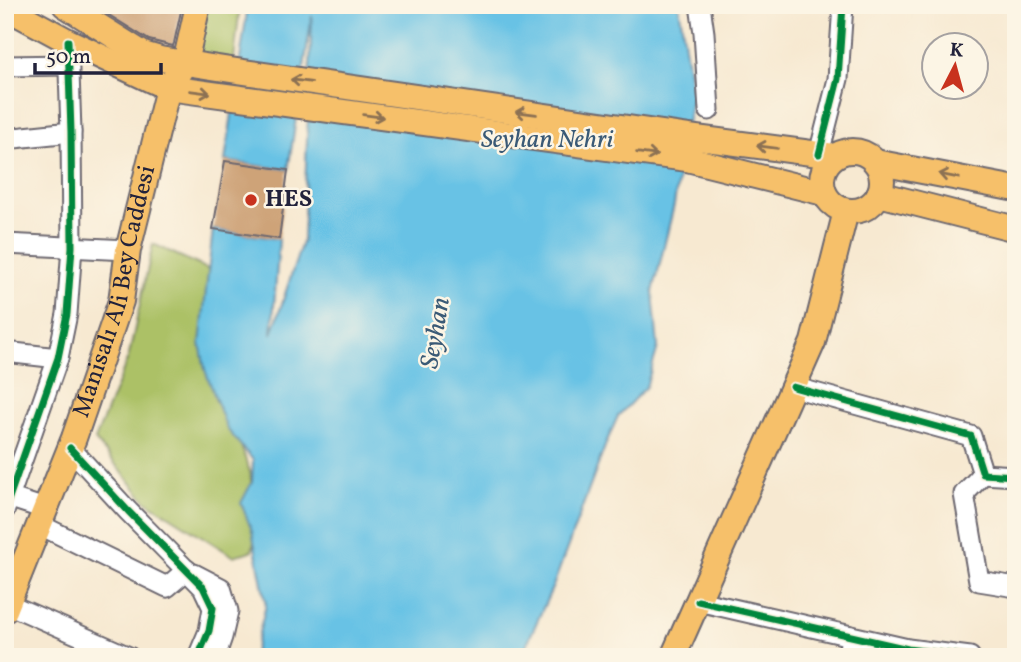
<svg xmlns="http://www.w3.org/2000/svg" width="1021" height="662" font-family="Vollkorn,serif">
<rect width="100%" height="100%" fill="#fcf5e5"/>
<filter id="ink" filterUnits="userSpaceOnUse"><feTurbulence type="fractalNoise" baseFrequency=".0143" numOctaves="2"/><feDisplacementMap in="SourceGraphic" scale="14" xChannelSelector="R" yChannelSelector="G"/><feConvolveMatrix kernelMatrix="1 2 1 2 8 2 1 2 1" color-interpolation-filters="sRGB"/></filter>
<filter id="wash" filterUnits="userSpaceOnUse"><feTurbulence type="fractalNoise" baseFrequency=".00686" numOctaves="4" result="noise"/><feDisplacementMap in="SourceGraphic" scale="28" xChannelSelector="R" yChannelSelector="G"/><feGaussianBlur stdDeviation="1.57" result="paint"/><feColorMatrix in="noise" values="0 0 0 0 0 0 0 0 0 0 0 0 0 0 0 0 0 1.4 0 .05"/><feComposite in="paint" operator="in"/></filter>
<g filter="url(#wash)">
<rect width="100%" height="100%" fill="#f7e9d1"/>
<g fill="#acc166" stroke="#677250" stroke-width="2">
<polygon points="205,5 240,5 234,60 199,52"/>
<polygon points="153,244 212,271 210,332 215,399 239,440 250,472 257,527 252,551 233,556 146,501 95,440 129,355"/>
</g>
<polygon fill="#67c2e5" stroke="#447290" stroke-width="2" points="248,5 679,5 692,93 674,205 653,292 658,347 646,387 618,416 607,441 553,586 521,657 253,657 266,605 252,531 241,503 252,482 253,460 227,429 205,370 200,343 213,229 279,239 272,334 303,239 312,16 288,170 225,161"/>
<g id="blocks">
<g fill="#cea378">
<polygon points="93,5 169,5 181,11 174,43 173,46 149,40"/>
<polygon points="225,161 288,170 279,239 213,229"/>
</g>
</g>
</g>
<g filter="url(#ink)">
<use href="#blocks" fill-opacity="0" stroke="#6d6870" stroke-width="2"/>
<g fill="none" stroke-linecap="round" stroke-linejoin="round">
<g stroke="#6d6870" stroke-width="23">
<g id="minor">
<polyline points="700,5 704,33 709,110"/>
<polyline points="5,66 68,65"/>
<polyline points="5,139 71,132"/>
<polyline points="819,154 838,79 843,5"/>
<polyline points="5,244 128,250"/>
<polyline points="5,352 58,358"/>
<polyline points="793,387 971,436 983,474 1016,476"/>
<polyline points="70,448 128,511 203,587 213,608 209,631 198,657"/>
<polyline points="983,474 964,494 979,581 1016,587"/>
<polyline points="5,496 45,509"/>
<polyline points="5,509 58,358 67,314 72,247 71,132 68,41"/>
<polyline points="40,525 167,587 187,570"/>
<polyline points="194,574 221,588 228,611 222,637 215,657"/>
<polyline points="698,601 908,649 970,657"/>
<polyline points="8,604 129,657"/>
<polyline points="848,657 851,636"/>
</g>
</g>
<g stroke="#6d6870" stroke-width="28">
<g id="major">
<polyline points="65,5 143,54 160,59 237,71 690,137 834,156"/>
<polyline points="5,7 68,41 168,88 687,159 824,193"/>
<circle cx="852" cy="181" r="30"/>
<polyline points="875,162 1016,189"/>
<polyline points="879,194 1016,229"/>
<path id="s1" d="M5 610 74 438 121 301 128 250 168 88 185 63 198 5"/>
<polyline points="673,657 813,342 846,211"/>
</g>
</g>
<use href="#minor" stroke="#fff" stroke-width="19"/>
<use href="#major" stroke="#f6c06b" stroke-width="24"/>
<g stroke="#fcf5e5" stroke-width="11">
<g id="cycleway">
<polyline points="819,154 838,79 843,5"/>
<polyline points="793,387 971,436 983,474 1016,476"/>
<polyline points="70,448 128,511 203,587 213,608 209,631 198,657"/>
<polyline points="5,509 58,358 67,314 72,247 71,132 68,41"/>
<polyline points="698,601 908,649 970,657"/>
</g>
</g>
<use href="#cycleway" stroke="#00873e" stroke-width="7"/>
</g>
<defs><path id="oneway-shaft" d="M-6 0H5M1.5-3L5.5 0L1.5 3" fill="none" stroke-width="1.6" stroke-linecap="round" stroke-linejoin="round" transform="scale(1.75)"/></defs>
<g stroke="#8c7153">
<use href="#oneway-shaft" transform="translate(301 81) rotate(-172)"/>
<use href="#oneway-shaft" transform="translate(200 92) rotate(7)"/>
<use href="#oneway-shaft" transform="translate(526 113) rotate(-172)"/>
<use href="#oneway-shaft" transform="translate(373 116) rotate(8)"/>
<use href="#oneway-shaft" transform="translate(767 147) rotate(-173)"/>
<use href="#oneway-shaft" transform="translate(647 154) rotate(8)"/>
<use href="#oneway-shaft" transform="translate(949 176) rotate(-169)"/>
</g>
</g>
<circle fill="#c8321e" stroke="#fcf5e5" stroke-width="2.5" cx="251" cy="200" r="7"/>
<g text-anchor="middle" dominant-baseline="central" stroke-width="5" stroke-linejoin="round" paint-order="stroke">
<g font-size="24" font-weight="bold" fill="#22223b" stroke="#fcf5e5" text-anchor="start">
<text x="265" y="200">HES</text>
</g>
<g font-size="24" fill="#22223b" stroke="#fcf5e5">
<text stroke="none"><textPath href="#s1" startOffset="338">Manisalı Ali Bey Caddesi</textPath></text>
</g>
<g font-size="26" font-style="italic" fill="#3a5a76" stroke="#fcf5e5">
<text x="547" y="140">Seyhan Nehri</text>
<text transform="translate(436 333) rotate(-80)">Seyhan</text>
</g>
</g>
<rect width="1021" height="662" fill="none" stroke="#fcf5e5" stroke-width="28"/>
<g transform="translate(955 66) rotate(6)"><circle r="33" fill="#fcf5e5" stroke="#a5a1a1" stroke-width="2"/>
<path d="M0-5L12 26L0 18L-12 26Z" fill="#c8321e"/>
<text y="-10" font-size="19" font-weight="bold" text-anchor="middle" fill="#22223b">K</text>
</g>
<path d="M35 63v10h126v-10" fill="none" stroke="#22223b" stroke-width="3.5"/>
<text x="46" y="63" font-size="21" fill="#22223b" stroke="#fcf5e5" stroke-width="5" paint-order="stroke">50 m</text>
</svg>
